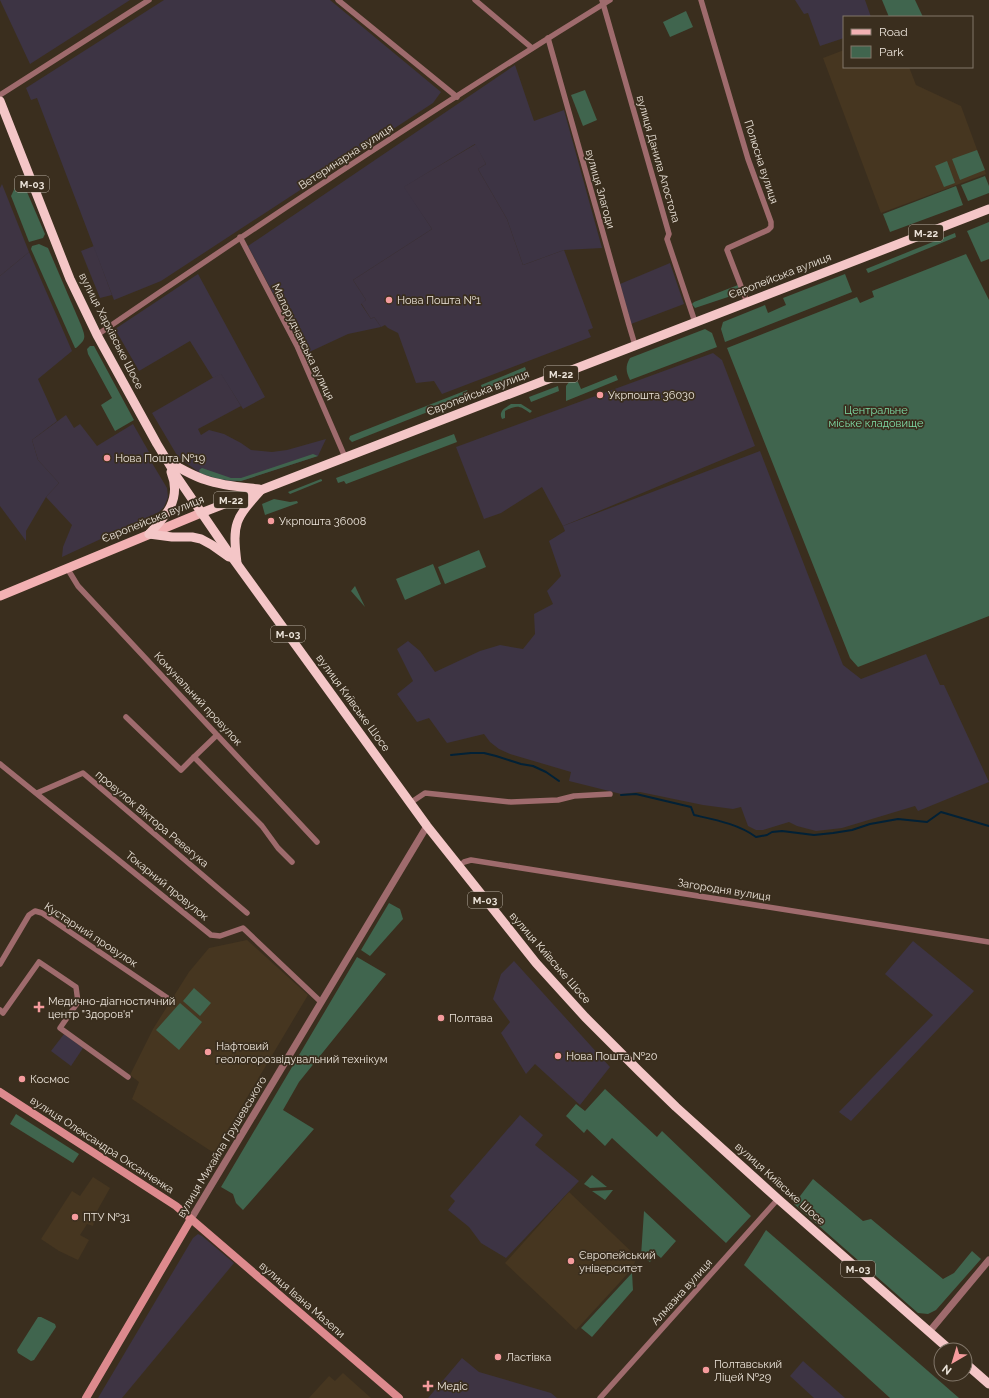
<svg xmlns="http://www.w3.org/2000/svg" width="989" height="1398" font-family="Raleway,sans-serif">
<rect width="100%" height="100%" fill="#3a2e1e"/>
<g fill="#3e3443">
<polygon points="476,144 486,164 478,169 507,219 523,265 564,250 593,328 588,330 591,337 442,394 434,381 416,383 398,333 388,328 385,325 381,327 374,317 371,319 361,303 366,300 353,280 432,229 403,187"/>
<polygon points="2,184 29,252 0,276 0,188"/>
<polygon points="94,246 112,295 100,298 81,251"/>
<polygon points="670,263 684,304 631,324 620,284"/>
<polygon points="713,353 722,360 755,446 563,526 542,487 501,513 484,519 456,447"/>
<polygon points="221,373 241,406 198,429 201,435 209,430 224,434 241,443 251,450 272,452 287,450 326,439 318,456 241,481 232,481 218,479 200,473 178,457 152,413"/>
<polygon points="66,415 74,428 80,424 97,446 133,424 149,452 152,463 167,488 168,497 164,507 159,512 62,557 63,547 72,525 46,497 59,483 38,460 32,440"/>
<polygon points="514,961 610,1067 580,1105 535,1064 526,1074 501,1033 510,1022 493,999 501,974"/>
<polygon points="198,1234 202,1236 234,1263 122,1398 98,1398 193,1238"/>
<polygon points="462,1358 479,1372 551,1393 557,1398 428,1398"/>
</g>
<g fill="#3d3444">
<polygon points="0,0 130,0 30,64"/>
<polygon points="164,0 330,0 441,92 433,103 161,281 114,300 37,98 31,100 26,88"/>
<polygon points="795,0 865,0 871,17 844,17 844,38 820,46 808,13 804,14"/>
<polygon points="515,65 534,121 564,110 602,248 564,250 523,265 507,219 478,169 486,164 475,144 404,187 432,229 353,280 366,300 361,304 371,319 374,317 381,327 348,334 305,354 248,246"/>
<polygon points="29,252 72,351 38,379 57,421 32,440 38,460 59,483 46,497 26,531 26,541 0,506 0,276"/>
<polygon points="198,274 265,397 243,409 221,374 213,378 190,341 139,371 115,329"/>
<polygon points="760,451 843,665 861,679 926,654 940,685 944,685 989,782 918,811 915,806 842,828 816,831 797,826 789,822 763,830 756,830 748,826 741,807 733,809 703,805 640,792 621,794 569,781 571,772 510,754 499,749 490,742 484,734 447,743 429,718 417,722 397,694 413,681 397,649 408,641 420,651 435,672 480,651 500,645 523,649 535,634 534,614 553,604 547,591 561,576 549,541 565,531 563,526"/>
<polygon points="913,941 974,991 851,1121 839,1112 933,1015 885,974"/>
<polygon points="64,1034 83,1048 71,1066 51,1051"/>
<polygon points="520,1115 543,1135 535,1145 579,1181 506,1258 481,1243 469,1227 448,1210 455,1201 450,1196"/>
<polygon points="803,1361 845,1398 814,1398 790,1376"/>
</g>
<g fill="#463620">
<polygon points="844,50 844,67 909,67 916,85 961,106 986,174 881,213 823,58"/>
<polygon points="247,940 308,995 214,1153 177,1129 132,1099 139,1082 130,1075 153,1029 189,972 209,948"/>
<polygon points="93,1177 110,1188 97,1211 93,1226 87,1224 80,1235 89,1240 78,1260 59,1251 41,1239 72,1191 80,1196"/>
<polygon points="569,1192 637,1257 632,1269 576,1330 505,1263"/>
<polygon points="343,1373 371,1398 309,1398 329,1376 335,1381"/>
</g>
<g fill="#40654e">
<polygon points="882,0 915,0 923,17 889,17"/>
<polygon points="686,11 693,27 670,37 663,22"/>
<polygon points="585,90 597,120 583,126 571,95"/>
<polygon points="977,150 985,170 960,180 952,159"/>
<polygon points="947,161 955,183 944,187 935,166"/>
<polygon points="985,176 989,186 989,193 968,201 961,185"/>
<polygon points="21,178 45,234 43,238 29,242 11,196 19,179"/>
<polygon points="956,186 963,205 890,232 883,214"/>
<polygon points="989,222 989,259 981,262 967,231"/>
<polygon points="955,233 956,237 868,273 866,269"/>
<path d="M39 244 48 248 81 325C86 338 86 339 76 348H75L31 249 32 246Z"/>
<polygon points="966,254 989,300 989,616 858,667 850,658 727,348 857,297 860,303 874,297 872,291"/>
<polygon points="845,274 852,292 725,342 721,329 723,322 765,305 768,313 786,305 783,298"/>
<polygon points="738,285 740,290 737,294 695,308 692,304 694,302"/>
<path d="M705 329 712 333 717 347 630 380C626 372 625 366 630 358Z"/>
<polygon points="90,346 94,346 134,420 115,431 101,405 112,398 88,354 87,349"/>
<polygon points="525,367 527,373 485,389 482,388 481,385"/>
<polygon points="616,375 618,380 566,401 566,386 569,382 573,380 578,382 581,389"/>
<polygon points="558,386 559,391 531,402 529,397"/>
<polygon points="467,390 469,394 468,396 352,442 349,439 350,436"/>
<path d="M511 404H521L532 411 530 413C519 405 517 405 505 411V418L502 419C498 411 505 408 511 404Z"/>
<polygon points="454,434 457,442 346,484 344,481 338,483 336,478"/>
<path d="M313 454 318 456 241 481C227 481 213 478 200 473L199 470 202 468 231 478H241Z"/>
<polygon points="321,479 322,480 322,481 290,494 288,492"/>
<polygon points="274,499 290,502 297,501 298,503 265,515 262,504"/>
<polygon points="479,550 486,567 445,584 438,567"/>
<polygon points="433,564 441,584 405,600 396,579"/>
<polygon points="355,586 365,607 351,591"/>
<polygon points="389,903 400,909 403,919 370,956 361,950"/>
<polygon points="357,957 386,974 299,1082 283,1110 314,1129 243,1210 236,1203 233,1194 221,1187"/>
<polygon points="194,988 211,1003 200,1016 183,1001"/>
<polygon points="180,1003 202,1022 179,1050 156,1030"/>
<polygon points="605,1089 657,1137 662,1131 751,1216 726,1243 612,1138 605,1146 587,1129 584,1133 566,1116 576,1104 585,1111"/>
<polygon points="16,1114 79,1154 73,1163 10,1124"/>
<polygon points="592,1175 607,1187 590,1188 584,1184"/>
<polygon points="813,1179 863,1221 871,1219 943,1279 954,1273 972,1251 981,1259 936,1310 928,1314 918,1313 794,1204"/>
<polygon points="611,1190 613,1190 605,1200 592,1191"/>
<polygon points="644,1211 676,1241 661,1258 656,1254 650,1262 641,1256"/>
<polygon points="766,1230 959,1398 890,1398 744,1265"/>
<polygon points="632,1273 633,1290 592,1337 581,1328"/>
<polygon points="38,1317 41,1317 55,1324 56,1327 34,1360 31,1361 18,1353 17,1350"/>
</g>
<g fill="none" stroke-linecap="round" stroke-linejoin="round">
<g stroke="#022136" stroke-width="2">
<polyline points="451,755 471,753 484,753 496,756 521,764 533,766 546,772 559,781"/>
<path d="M621 795 636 794 691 807 694 815C716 820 738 824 756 837L767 835 772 832 782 831 814 835 833 833 852 830 870 824 898 819 927 822 941 812 989 826"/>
</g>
<g stroke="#9f6b6d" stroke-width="5.5">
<polyline points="338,0 457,97"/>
<polyline points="475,0 532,48"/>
<polyline points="602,0 669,234 667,239 695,322"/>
<polyline points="701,0 748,159 771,222 771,227 768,230 728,248 727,250 747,302"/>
<polyline points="548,38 629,325 635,345"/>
<polyline points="0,95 149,0"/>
<polyline points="240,237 297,346 345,457"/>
<path d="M97 335C265 220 436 107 610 0"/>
<polyline points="67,568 78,586 317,842"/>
<polyline points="126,717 181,770 194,757 262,826 278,848 292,862"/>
<polyline points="194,757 217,735"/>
<polyline points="0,764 211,935 220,936 243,928 321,1002"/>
<polyline points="37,793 83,773 247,913"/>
<polyline points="410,803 425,793 511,802 558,800 574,796 610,794"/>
<polyline points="458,867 464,862 471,860 989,942"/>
<polyline points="0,964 29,915 35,911 42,913 169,999"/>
<polyline points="0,1010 3,1013 39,962 76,987 78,1002 60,1028 128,1077"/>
<polyline points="600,1398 778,1199"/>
</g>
<g stroke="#9f6b6d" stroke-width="7">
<polyline points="191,1219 427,826"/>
<polyline points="929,1332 989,1260"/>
</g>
<g stroke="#dd8a8e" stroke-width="8">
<polyline points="0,1092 176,1206 399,1398"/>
<polyline points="86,1398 191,1219"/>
</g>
<polyline stroke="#f2b1b3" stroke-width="9" points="0,596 201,513"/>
<g stroke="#f4c6c7" stroke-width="9">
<polyline points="0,101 70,279 97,335 157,444 177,477 229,553 427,826 536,963 585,1017 639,1071 676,1107 778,1199 950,1350"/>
<path d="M169 462C181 469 193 476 206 480 223 486 241 487 259 489"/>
<polyline points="201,513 989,209"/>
<polyline points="149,534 172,537 192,537 201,539 212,545 229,557"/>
<path d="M149 534C166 516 182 499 171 472"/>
<path d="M237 563C232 523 235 519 261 490"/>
<polyline points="965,1363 989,1384"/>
</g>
</g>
<g fill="#f59b9d" stroke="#3a2e1e" stroke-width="1.5">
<circle cx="389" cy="300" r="4"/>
<circle cx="600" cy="395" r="4"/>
<circle cx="107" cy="458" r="4"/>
<circle cx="271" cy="521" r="4"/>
<path d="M37 1001h4v4h4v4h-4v4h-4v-4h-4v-4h4z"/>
<circle cx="441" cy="1018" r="4"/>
<circle cx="208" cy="1052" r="4"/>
<circle cx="558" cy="1056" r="4"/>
<circle cx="22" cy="1079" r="4"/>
<circle cx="75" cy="1217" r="4"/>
<circle cx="571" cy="1261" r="4"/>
<circle cx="498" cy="1357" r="4"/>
<circle cx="706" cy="1370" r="4"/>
<path d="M426 1380h4v4h4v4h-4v4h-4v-4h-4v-4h4z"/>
</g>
<g text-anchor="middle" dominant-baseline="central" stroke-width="3.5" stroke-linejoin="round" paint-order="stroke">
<g fill="#3a2e1e" stroke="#b6ada1" stroke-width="1">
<rect x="15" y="176" width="34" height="16" rx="3"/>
<rect x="909" y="225" width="34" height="16" rx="3"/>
<rect x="544" y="366" width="34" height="16" rx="3"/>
<rect x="214" y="492" width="34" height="16" rx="3"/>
<rect x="271" y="626" width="34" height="16" rx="3"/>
<rect x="468" y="892" width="34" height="16" rx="3"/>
<rect x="841" y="1261" width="34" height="16" rx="3"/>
</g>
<g font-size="10" font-weight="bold" fill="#ebe3d9">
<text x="32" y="184">М-03</text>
<text x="926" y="233">М-22</text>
<text x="561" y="374">М-22</text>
<text x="231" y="500">М-22</text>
<text x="288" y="634">М-03</text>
<text x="485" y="900">М-03</text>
<text x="858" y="1269">М-03</text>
</g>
<g font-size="11" fill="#ebe3d9" stroke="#3a2e1e">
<text transform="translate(346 157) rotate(-33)">Ветеринарна вулиця</text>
<text transform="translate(658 159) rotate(74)">вулиця Данила Апостола</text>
<text transform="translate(761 162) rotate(72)">Полюсна вулиця</text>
<text transform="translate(600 189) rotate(74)">вулиця Злагоди</text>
<text transform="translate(780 276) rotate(-21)">Європейська вулиця</text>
<text transform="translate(111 331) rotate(63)">вулиця Харківське Шосе</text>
<text transform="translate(303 342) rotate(64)">Малорудчанська вулиця</text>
<text transform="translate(478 393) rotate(-21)">Європейська вулиця</text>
<text transform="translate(153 519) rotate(-22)">Європейська вулиця</text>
<text transform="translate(198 699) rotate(47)">Комунальний провулок</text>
<text transform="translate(353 703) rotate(54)">вулиця Київське Шосе</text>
<text transform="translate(152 819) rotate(40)">провулок Віктора Ревегука</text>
<text transform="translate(167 886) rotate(39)">Токарний провулок</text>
<text transform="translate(724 890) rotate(9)">Загородня вулиця</text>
<text transform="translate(91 935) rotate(33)">Кустарний провулок</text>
<text transform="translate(550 958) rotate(49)">вулиця Київське Шосе</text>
<text transform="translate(102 1145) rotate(33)">вулиця Олександра Оксанченка</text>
<text transform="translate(222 1147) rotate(-59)">вулиця Михайла Грушевського</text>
<text transform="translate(780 1184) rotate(42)">вулиця Київське Шосе</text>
<text transform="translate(682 1292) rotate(-48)">Алмазна вулиця</text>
<text transform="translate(302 1300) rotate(41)">вулиця Івана Мазепи</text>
</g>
<g font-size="11" fill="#ebe3d9" stroke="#3a2e1e" text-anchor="start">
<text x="397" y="300">Нова Пошта №1</text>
<text x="608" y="395">Укрпошта 36030</text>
<text x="115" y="458">Нова Пошта №19</text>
<text x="279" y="521">Укрпошта 36008</text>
<text x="48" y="1001">Медично-діагностичний<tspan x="48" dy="13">центр "Здоров'я"</tspan></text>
<text x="449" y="1018">Полтава</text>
<text x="216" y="1046">Нафтовий<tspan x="216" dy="13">геологорозвідувальний технікум</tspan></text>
<text x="566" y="1056">Нова Пошта №20</text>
<text x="30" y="1079">Космос</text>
<text x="83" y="1217">ПТУ №31</text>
<text x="579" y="1255">Європейський<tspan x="579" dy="13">університет</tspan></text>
<text x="506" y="1357">Ластівка</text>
<text x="714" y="1364">Полтавський<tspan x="714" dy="13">Ліцей №29</tspan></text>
<text x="437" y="1386">Медіс</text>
</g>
<g font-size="11" fill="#7fdca6" stroke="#3a2e1e">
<text x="876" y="410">Центральне<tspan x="876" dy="13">міське кладовище</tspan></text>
</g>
</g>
<rect x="843" y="16" width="130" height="52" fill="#3a2e1e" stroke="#817669"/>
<rect x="851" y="29" width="20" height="6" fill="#f2b1b3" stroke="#817669"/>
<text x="879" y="36" font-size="12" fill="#ebe3d9">Road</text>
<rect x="851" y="46" width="20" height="12" fill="#40654e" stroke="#817669"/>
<text x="879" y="56" font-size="12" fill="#ebe3d9">Park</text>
<g transform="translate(953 1362) rotate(218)"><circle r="19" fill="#3a2e1e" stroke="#817669"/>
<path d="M0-3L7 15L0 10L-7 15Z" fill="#f59b9d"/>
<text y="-6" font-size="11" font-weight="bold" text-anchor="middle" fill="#ebe3d9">N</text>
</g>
</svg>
